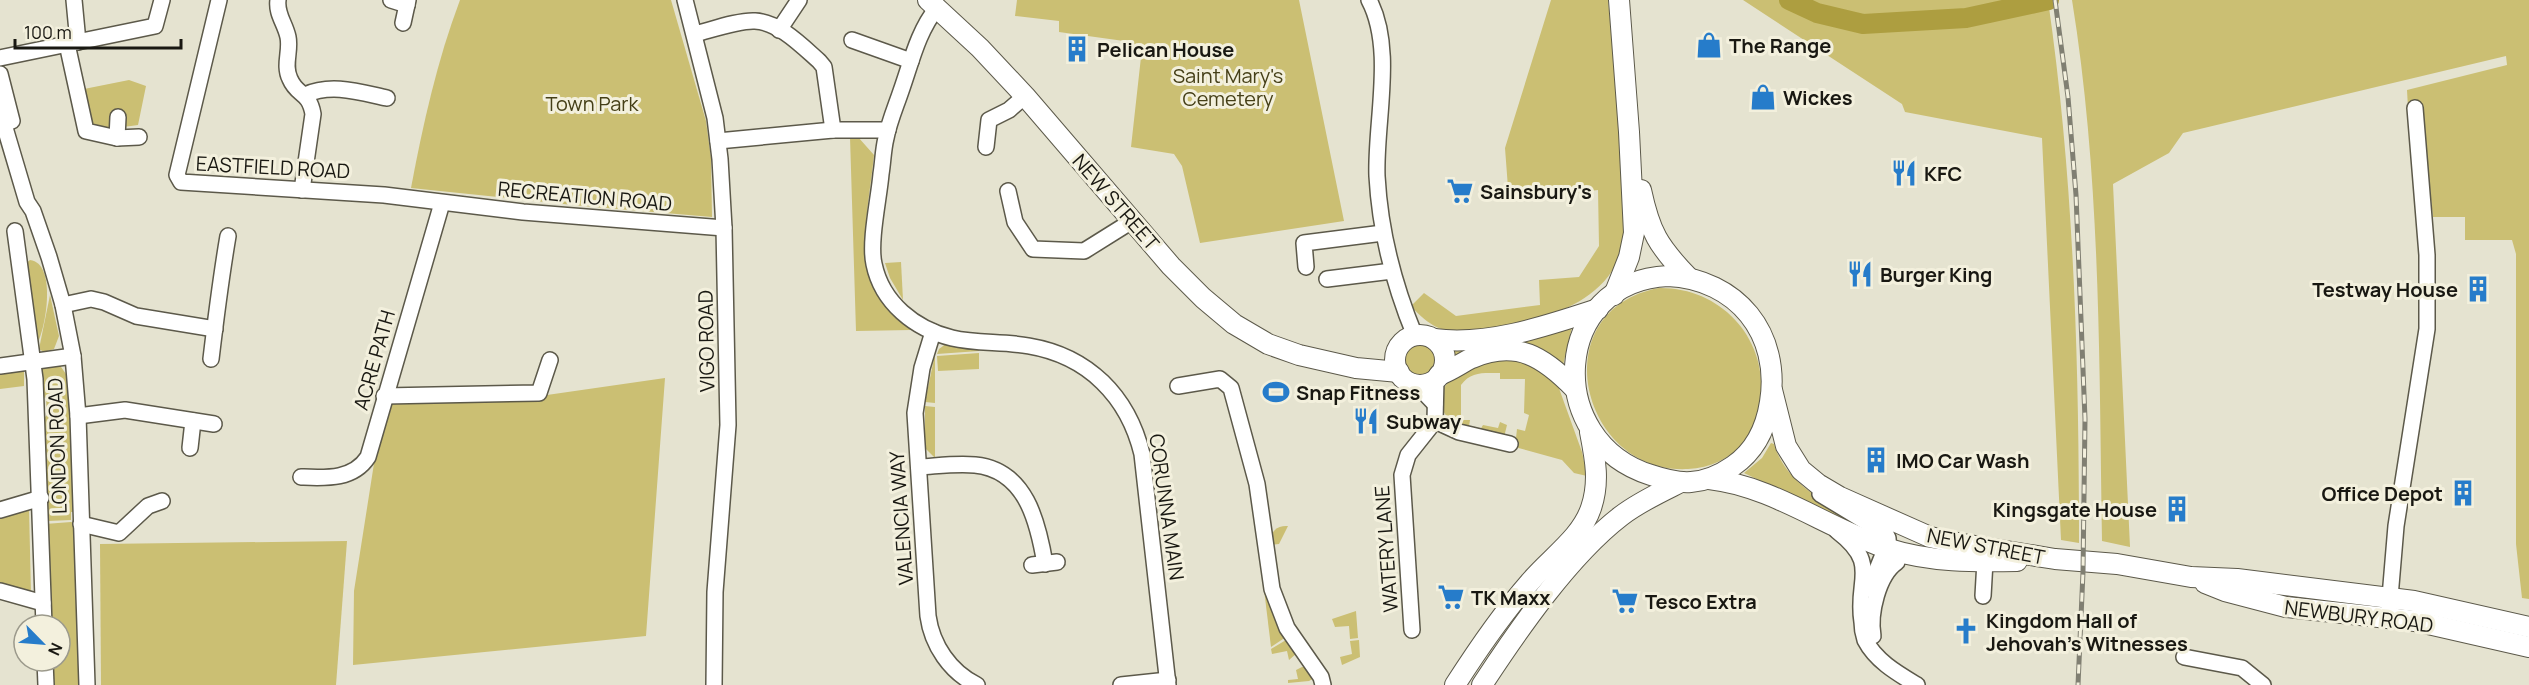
<svg xmlns="http://www.w3.org/2000/svg" width="2529" height="685" font-family="Manrope,sans-serif">
<rect width="100%" height="100%" fill="#e5e3d0"/>
<g fill="#cbbf73">
<path d="M460 0H671L706 121 711 158 712 217 583 206 411 188C423 124 437 61 460 0Z"/>
<polygon points="1017,0 1299,0 1344,221 1200,243 1182,166 1174,154 1131,147 1142,48 1124,41 1059,32 1059,21 1015,16"/>
<path d="M1551 0H1608C1614 59 1619 118 1622 177 1623 196 1628 219 1625 236 1623 248 1619 261 1612 271 1589 306 1545 318 1506 326 1463 334 1442 341 1411 306L1424 293 1456 316 1540 305 1539 280 1579 277 1599 246 1598 190 1509 201 1505 148Z"/>
<path d="M1743 0H2048C2074 180 2079 362 2079 543L2061 540 2042 138 1905 112 1902 104Z"/>
<path d="M2072 0H2529V599L2522 598 2516 544V254L2512 240H2465V217H2433L2428 172H2426L2408 108 2407 90 2507 65 2506 56 2183 133 2169 153 2113 184 2130 547 2102 541C2099 361 2101 179 2072 0Z"/>
<path d="M129 80 146 86 138 125C123 127 109 129 95 126L91 121 84 89Z"/>
<path d="M850 137H858L874 155C867 225 847 281 911 330L856 331Z"/>
<path d="M30 260C57 263 46 328 37 344L25 264Z"/>
<polygon points="901,262 903,300 890,278 885,263"/>
<path d="M1659 288C1718 287 1766 335 1761 395 1759 412 1754 428 1744 442 1730 459 1710 468 1688 469 1581 475 1541 310 1659 288Z"/>
<polygon points="50,295 59,336 54,349 44,352 39,349"/>
<polygon points="1572,327 1563,365 1550,356 1451,361 1449,350"/>
<circle cx="1420" cy="360" r="19"/>
<polygon points="947,343 979,347 979,351 937,354 939,349"/>
<polygon points="979,353 979,369 938,371 937,356"/>
<polygon points="935,354 935,403 925,402"/>
<path d="M1516 357 1556 380 1582 452 1587 476 1574 473 1562 460 1515 447 1517 429 1525 431 1529 415 1524 413 1525 379H1500V373C1484 373 1471 371 1461 385V420H1470L1469 426C1449 428 1435 407 1444 388 1448 381 1455 376 1462 372 1477 360 1498 360 1516 357Z"/>
<polygon points="59,364 68,377 76,512 71,512 71,520 48,521 44,418 47,415 46,398 42,397 39,371 44,366"/>
<polygon points="24,371 24,386 0,389 0,373"/>
<polygon points="665,378 646,636 353,665 354,591 378,438 391,400 540,396"/>
<polygon points="925,406 935,407 935,458 925,448"/>
<polygon points="1500,422 1507,425 1504,437 1480,430 1483,425 1498,428"/>
<path d="M1771 443 1774 444C1786 484 1827 503 1861 524L1859 528 1744 473 1762 458Z"/>
<polygon points="29,507 31,594 0,587 0,514"/>
<polygon points="71,522 77,524 82,685 53,685 49,661 60,661 60,625 48,625 45,524"/>
<path d="M1288 526 1279 544 1270 545C1269 533 1276 525 1288 526Z"/>
<polygon points="347,541 336,685 101,685 100,544"/>
<polygon points="1263,581 1267,581 1289,635 1271,647"/>
<polygon points="1356,611 1358,638 1350,639 1349,626 1335,627 1332,619"/>
<polygon points="1291,637 1297,653 1289,660 1287,651 1272,654 1271,649"/>
<polygon points="1359,640 1360,657 1342,665 1340,657 1352,654 1350,641"/>
<polygon points="1302,667 1306,667 1316,677 1309,681 1288,683 1288,680 1298,679 1296,670"/>
</g>
<g fill="none" stroke-linecap="round" stroke-linejoin="round">
<polyline stroke="#ad9e40" stroke-width="20" points="1789,0 1817,13 1863,24 1966,18 2049,0"/>
<g stroke="#5c594a" stroke-width="18">
<g id="minor">
<polyline points="74,0 78,42"/>
<polyline points="219,0 177,175 181,182 384,195 523,212 724,228"/>
<path d="M278 0C276 14 285 23 288 37 291 51 283 65 290 79 297 96 309 91 313 114L302 190"/>
<polyline points="391,0 407,5"/>
<polyline points="685,0 715,118 720,159 724,228 728,425 715,592 714,685"/>
<path d="M1369 0C1395 49 1375 122 1377 176 1380 232 1394 285 1415 336"/>
<path d="M937 8C918 31 911 63 901 91 896 106 889 122 886 138 883 150 883 162 881 174 879 198 869 242 874 264 882 303 915 329 952 338 977 344 1003 341 1029 346 1088 356 1128 396 1142 454L1168 685"/>
<polyline points="403,23 408,0"/>
<polyline points="779,30 799,0"/>
<path d="M695 34C711 30 739 20 755 21 779 22 802 46 819 61L824 67 833 130"/>
<polyline points="852,40 911,61"/>
<polyline points="67,44 86,131 117,138 139,137"/>
<polyline points="0,58 155,26 162,0"/>
<polyline points="0,74 12,121"/>
<path d="M305 95C331 83 359 92 387 98"/>
<polyline points="0,111 27,202 33,211 49,257 63,305 73,356 78,416 87,685"/>
<polyline points="117,138 118,117"/>
<polyline points="718,141 833,130 888,130"/>
<polyline points="986,147 989,120 1009,110 1025,96"/>
<polyline points="1008,191 1015,222 1033,249 1084,251 1132,221"/>
<polyline points="15,231 35,379 44,625"/>
<polyline points="1306,267 1304,243 1383,233"/>
<polyline points="1327,279 1392,271"/>
<polyline points="63,305 91,299 104,302 136,316 215,329"/>
<path d="M933 332 922 368 915 413 928 616C932 645 950 672 977 685"/>
<path d="M211 359C216 317 221 277 228 236"/>
<polyline points="0,366 73,356"/>
<polyline points="1416,384 1435,404"/>
<polyline points="1178,386 1220,379 1231,388 1257,484 1272,589 1287,628 1321,677 1323,685"/>
<polyline points="384,396 539,393 550,360"/>
<polyline points="78,416 125,410 214,424"/>
<polyline points="1435,421 1459,432 1510,444"/>
<polyline points="190,448 193,421"/>
<path d="M919 467C937 466 957 463 975 465 1026 470 1038 522 1045 564"/>
<path d="M301 477C326 478 353 480 368 457L442 203"/>
<polyline points="1820,494 1886,534 1888,538 1890,567"/>
<polyline points="0,510 41,498"/>
<polyline points="81,524 119,533 148,506 162,501"/>
<path d="M1837 531C1881 565 1855 579 1862 622 1862 628 1863 634 1865 640 1876 661 1897 673 1917 685"/>
<polyline points="1032,565 1057,562"/>
<polyline points="1869,589 1882,557 1889,549"/>
<polyline points="0,591 43,603"/>
<polyline points="1983,596 1985,561"/>
<polyline points="2389,609 2396,526 2427,329 2427,255 2415,108"/>
<polyline points="1412,630 1402,475 1408,455 1435,421 1436,379"/>
<path d="M1873 636C1869 614 1878 575 1897 562"/>
<polyline points="2184,657 2242,668 2263,685"/>
<polyline points="45,661 46,685"/>
<polyline points="1121,685 1168,680"/>
</g>
</g>
<g stroke="#5c594a" stroke-width="22">
<g id="major">
<polyline points="928,0 980,48 1025,96 1171,266 1203,298 1234,324 1268,344 1299,355 1356,368 1399,372"/>
<path d="M1641 190C1650 232 1658 246 1688 277"/>
<path d="M1668 276C1737 279 1781 334 1770 402 1766 428 1755 451 1733 466 1720 475 1706 481 1691 482 1678 483 1663 479 1651 475 1542 441 1552 281 1668 276Z"/>
<polyline points="1614,295 1629,257 1634,233 1629,132 1619,0"/>
<circle cx="1420" cy="360" r="25"/>
<path d="M1434 339C1489 346 1546 326 1598 309"/>
<path d="M1439 375C1451 371 1461 363 1472 358 1517 339 1544 357 1575 389"/>
<polyline points="1772,390 1786,446 1801,470 1818,484 1840,497 1930,537 1957,543 2055,559 2117,564 2191,577 2237,579 2414,601 2529,627"/>
<path d="M1709 479C1773 486 1828 529 1889 549 1929 562 1975 562 2017 561"/>
<polyline points="2205,583 2225,591 2286,607 2415,621 2529,647"/>
<path d="M1455 685C1478 649 1502 614 1530 582 1550 558 1581 538 1591 508 1600 482 1595 458 1590 432"/>
<path d="M1482 685C1518 630 1569 556 1621 516 1639 502 1661 492 1681 482"/>
</g>
</g>
<use href="#minor" stroke="#fff" stroke-width="15"/>
<use href="#major" stroke="#fff" stroke-width="20"/>
<g stroke="#807f72" stroke-width="5">
<polyline id="rail" points="2055,0 2068,97 2076,195 2085,419 2083,572 2078,685"/>
</g>
<use href="#rail" stroke="#f3f0dd" stroke-width="3" stroke-dasharray="9" stroke-linecap="butt"/>
</g>
<defs>
<g id="shop-bare" transform="scale(2.07)"><path d="M-5-2.5h2.3a2.7 3.5 0 0 1 5.4 0H5L5.5 6h-11ZM-1.5-2.5h3a1.5 2.3 0 0 0-3 0Z" fill="#267cca" stroke="#f3f0dd" stroke-width="2.5" paint-order="stroke"/></g>
<g id="building-bare" transform="scale(2.07)"><path d="M-4-6H4V6H1V3H-1V6H-4ZM-2.5-4.3h1.7v1.8h-1.7ZM.8-4.3h1.7v1.8H.8ZM-2.5-1h1.7V.8h-1.7ZM.8-1h1.7V.8H.8Z" fill="#267cca" stroke="#f3f0dd" stroke-width="2.5" paint-order="stroke"/></g>
<g id="restaurant-bare" transform="scale(2.07)"><path d="M-5-6h1v4h1v-4h1v4h1v-4h1v5L-1.5 .5V6h-2V.5L-5-1ZM5-6V6H3V1.5H1.5Q1.5-4 5-6Z" fill="#267cca" stroke="#f3f0dd" stroke-width="2.5" paint-order="stroke"/></g>
<g id="supermarket-bare" transform="scale(2.07)"><path d="M-6-5.5h2.5l.6 2H6L4.5 2H-2.5L-4.4-4H-6ZM-1.5 3.2a1.3 1.3 0 1 0 .1 0ZM3 3.2a1.3 1.3 0 1 0 .1 0Z" fill="#267cca" stroke="#f3f0dd" stroke-width="2.5" paint-order="stroke"/></g>
<g id="stadium-bare" transform="scale(2.07)"><path d="M0-5a6.5 5 0 1 0 0 10a6.5 5 0 1 0 0-10ZM-3.5-1.8h7v3.6h-7Z" fill="#267cca" stroke="#f3f0dd" stroke-width="2.5" paint-order="stroke"/></g>
<g id="church-bare" transform="scale(2.07)"><path d="M-1.2-6h2.4v3.5h3.3v2.4h-3.3V6h-2.4V-.1h-3.3v-2.4h3.3Z" fill="#267cca" stroke="#f3f0dd" stroke-width="2.5" paint-order="stroke"/></g>
</defs>
<g fill-rule="evenodd">
<use href="#shop-bare" x="1709" y="45"/>
<use href="#building-bare" x="1077" y="49"/>
<use href="#shop-bare" x="1763" y="97"/>
<use href="#restaurant-bare" x="1904" y="173"/>
<use href="#supermarket-bare" x="1460" y="191"/>
<use href="#restaurant-bare" x="1860" y="274"/>
<use href="#building-bare" x="2478" y="289"/>
<use href="#stadium-bare" x="1276" y="392"/>
<use href="#restaurant-bare" x="1366" y="421"/>
<use href="#building-bare" x="1876" y="460"/>
<use href="#building-bare" x="2463" y="493"/>
<use href="#building-bare" x="2177" y="509"/>
<use href="#supermarket-bare" x="1451" y="597"/>
<use href="#supermarket-bare" x="1625" y="601"/>
<use href="#church-bare" x="1966" y="631"/>
</g>
<g text-anchor="middle" dominant-baseline="central" stroke-width="6" stroke-linejoin="round" paint-order="stroke">
<g font-size="20" font-weight="bold" fill="#191812" stroke="#f3f0dd" text-anchor="start">
<text x="1729" y="45">The Range</text>
<text x="1097" y="49">Pelican House</text>
<text x="1783" y="97">Wickes</text>
<text x="1924" y="173">KFC</text>
<text x="1480" y="191">Sainsbury's</text>
<text x="1880" y="274">Burger King</text>
<text x="2458" y="289" text-anchor="end">Testway House</text>
<text x="1296" y="392">Snap Fitness</text>
<text x="1386" y="421">Subway</text>
<text x="1896" y="460">IMO Car Wash</text>
<text x="2443" y="493" text-anchor="end">Office Depot</text>
<text x="2157" y="509" text-anchor="end">Kingsgate House</text>
<text x="1471" y="597">TK Maxx</text>
<text x="1645" y="601">Tesco Extra</text>
<text x="1986" y="620">Kingdom Hall of<tspan x="1986" dy="23">Jehovah's Witnesses</tspan></text>
</g>
<g font-size="20" fill="#453f17" stroke="#f3f0dd">
<text x="1228" y="75">Saint Mary's<tspan x="1228" dy="23">Cemetery</tspan></text>
<text x="592" y="103">Town Park</text>
</g>
<g font-size="20" fill="#191812" stroke="#f3f0dd">
<text transform="translate(273 167) rotate(3)">EASTFIELD ROAD</text>
<text transform="translate(585 196) rotate(5)">RECREATION ROAD</text>
<text transform="translate(1116 202) rotate(49)">NEW STREET</text>
<text transform="translate(706 341) rotate(-91)">VIGO ROAD</text>
<text transform="translate(374 360) rotate(-74)">ACRE PATH</text>
<text transform="translate(57 446) rotate(-92)">LONDON ROAD</text>
<text transform="translate(1167 507) rotate(82)">CORUNNA MAIN</text>
<text transform="translate(901 518) rotate(-94)">VALENCIA WAY</text>
<text transform="translate(1986 546) rotate(11)">NEW STREET</text>
<text transform="translate(1386 549) rotate(-94)">WATERY LANE</text>
<text transform="translate(2359 616) rotate(7)">NEWBURY ROAD</text>
</g>
</g>
<g transform="translate(42 643) rotate(115)"><circle r="28" fill="#f3f0dd" stroke="#9c9a8c" stroke-width="1.5"/>
<path d="M0-4.5L10 22L0 15L-10 22Z" fill="#267cca"/>
<text y="-9" font-size="16" font-weight="bold" text-anchor="middle" fill="#191812">N</text>
</g>
<path d="M15 39v9h166v-9" fill="none" stroke="#191812" stroke-width="3"/>
<text x="24" y="39" font-size="18" fill="#191812" stroke="#f3f0dd" stroke-width="4.5" paint-order="stroke">100 m</text>
</svg>
